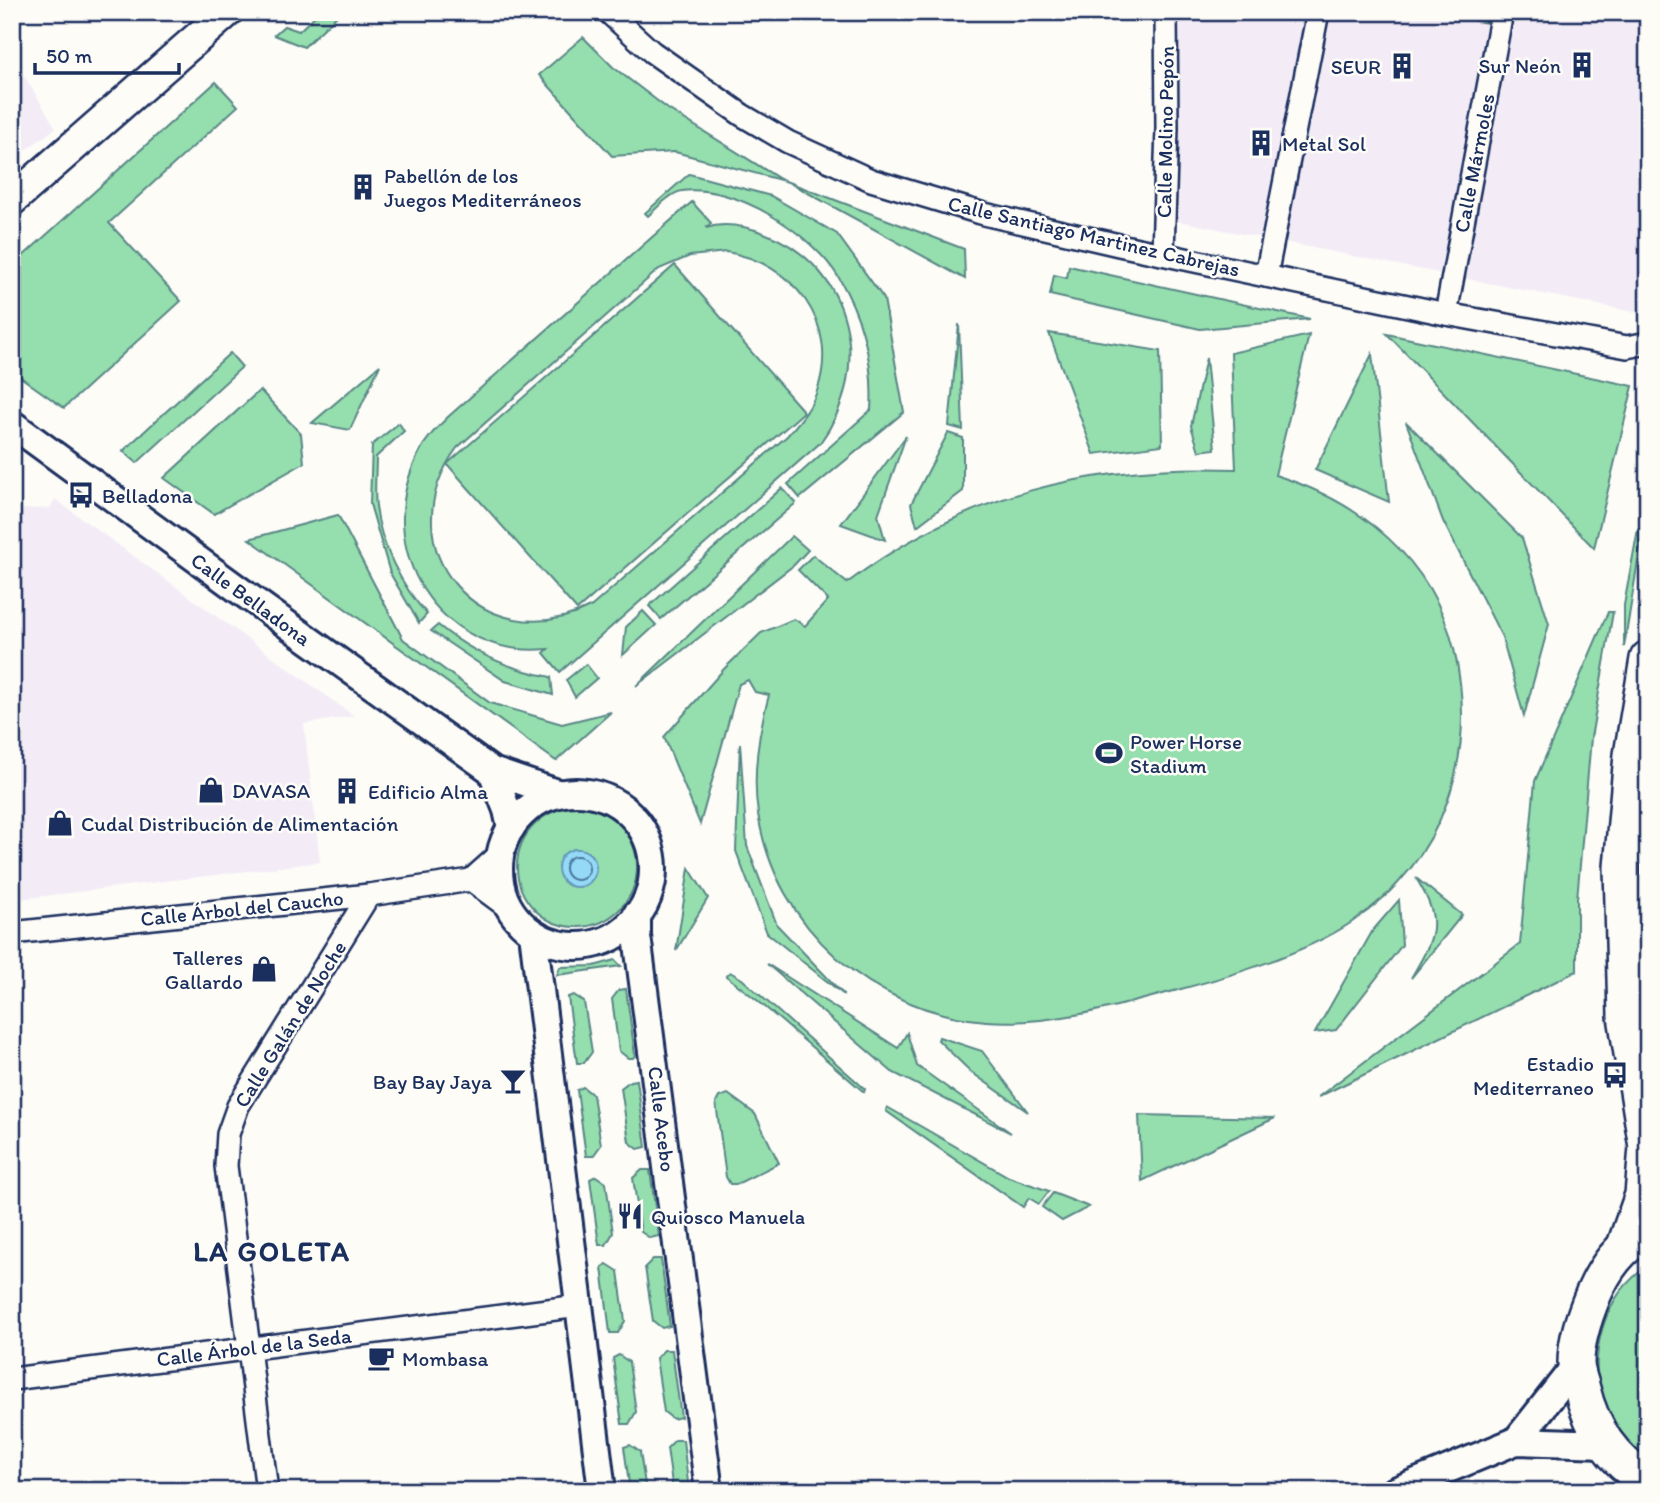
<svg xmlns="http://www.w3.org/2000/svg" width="1660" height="1503" font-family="Itim,sans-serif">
<rect width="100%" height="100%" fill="#fdfcf7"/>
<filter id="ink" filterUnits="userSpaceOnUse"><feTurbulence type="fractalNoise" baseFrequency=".0143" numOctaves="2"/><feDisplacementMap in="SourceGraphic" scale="14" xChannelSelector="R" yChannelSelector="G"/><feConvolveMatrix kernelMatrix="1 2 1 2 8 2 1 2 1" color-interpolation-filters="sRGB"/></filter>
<g filter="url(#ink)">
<g fill="#f3ecf7">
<polygon points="1168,12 1648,12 1648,315 1168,219"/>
<polygon points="12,56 56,128 12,160"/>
<polygon points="55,499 354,716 304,724 320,862 12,900 12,510 50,508"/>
</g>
<g fill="#95dead" stroke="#588686" stroke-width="2" fill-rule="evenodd">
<polygon points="319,12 341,12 304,47 274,35 284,26 299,31"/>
<polygon points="1434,12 1494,12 1492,24"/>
<polygon points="583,37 613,67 668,109 780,179 788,182 964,249 965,279 788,182 675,152 612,156 539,75"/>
<polygon points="216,82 238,106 109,223 181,301 64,408 12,371 12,266"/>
<path d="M689 174 771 196 837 234 884 299 904 412 800 498 788 484 871 410C874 362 863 319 839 278 812 233 735 184 682 191 670 193 656 209 648 216L645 213Z"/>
<path d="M692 202 711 223 706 228C724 222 745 226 764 233 853 267 874 369 820 443L560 672 544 653 548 649C439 660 370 548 419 453 426 438 438 427 449 416ZM726 252C792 262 841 323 817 391 811 409 799 422 787 436L592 606C483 662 384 548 457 448L659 269 690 256Z"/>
<polygon points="675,265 804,412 577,610 447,464"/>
<polygon points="1069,266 1310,319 1200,329 1050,295 1054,275 1067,278"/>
<polygon points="959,324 963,430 949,426"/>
<polygon points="1049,333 1160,351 1162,445 1094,454"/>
<polygon points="1387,334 1633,386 1594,548"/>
<path d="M1309 335 1275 475C1361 502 1432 559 1454 649 1479 755 1444 861 1352 922 1306 953 1234 975 1181 989 1119 1006 1051 1026 986 1021 873 1012 776 929 758 814 752 774 758 734 769 695L755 692 748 680 739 684 700 824 664 737 724 669 761 633 794 619 805 626 828 600 798 570 813 555 847 583C966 493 1089 464 1236 469L1231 353Z"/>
<polygon points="230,353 242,367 137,463 123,451"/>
<polygon points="1372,354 1389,502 1315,470"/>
<polygon points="1206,358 1215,449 1199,451 1191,426"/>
<polygon points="380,365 350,430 312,423"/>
<polygon points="260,390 301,434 304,463 214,514 164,478"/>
<polygon points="1406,422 1522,538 1549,624 1524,716 1502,637 1443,521"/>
<path d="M399 423 404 431 376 457C376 473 374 490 376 506 380 544 402 587 427 614L419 623 390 573 370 504 372 445Z"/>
<polygon points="948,433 963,438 963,491 917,526 911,504"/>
<polygon points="906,436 878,515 885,540 841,524"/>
<polygon points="782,488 796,503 661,619 649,606"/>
<polygon points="338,515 403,639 490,703 562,724 611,712 556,761 249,539"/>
<polygon points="1638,529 1643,530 1624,647 1624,605"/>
<polygon points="792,536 808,550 794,565 636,686"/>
<polygon points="643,611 656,625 623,655 626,627"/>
<polygon points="1608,612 1613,612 1591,738 1577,899 1577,971 1318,1097 1520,944 1535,781"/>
<path d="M438 625C472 653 508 669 551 677L553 695 505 681 431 631Z"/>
<polygon points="586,664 597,678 575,697 566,680"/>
<polygon points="740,743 747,846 777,925 844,995 767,933 736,851"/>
<circle cx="577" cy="867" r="60"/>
<polygon points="689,868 708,898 676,951"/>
<path d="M1416 878 1462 915 1411 978C1436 935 1443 922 1416 878Z"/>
<polygon points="1399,900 1402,945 1336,1030 1315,1033 1373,930"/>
<polygon points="615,960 621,966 557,975 560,967 594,966"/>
<polygon points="767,964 898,1048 907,1033 917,1066 1011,1133 892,1072"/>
<polygon points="730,972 742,979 865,1089 864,1092 757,1000 726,976"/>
<polygon points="626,989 635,1055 633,1058 628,1058 619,1051 612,999 619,990"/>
<polygon points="574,995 584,1002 592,1052 584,1063 577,1063 568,997"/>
<polygon points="939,1037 982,1051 1028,1112 971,1072 938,1040"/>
<polygon points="637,1080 646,1147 638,1149 629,1142 621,1088 630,1081"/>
<polygon points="583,1087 593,1095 601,1145 593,1156 586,1156 577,1090"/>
<polygon points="728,1094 755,1114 779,1163 737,1184 730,1184 726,1177 716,1103 719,1097"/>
<polygon points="887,1107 1009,1177 1049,1191 1039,1204 1029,1198 1023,1207 886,1111"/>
<polygon points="1139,1115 1275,1118 1142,1181"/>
<polygon points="642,1170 650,1170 659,1236 650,1238 641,1232 633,1178"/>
<polygon points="596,1176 606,1183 613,1233 606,1245 599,1245 590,1179"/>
<polygon points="1053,1193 1089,1207 1062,1221 1042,1207"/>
<polygon points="653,1259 661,1259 670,1326 662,1328 653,1321 645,1267"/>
<polygon points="607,1264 618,1271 625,1321 618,1333 610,1333 602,1267"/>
<path d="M1648 1266V1464C1630 1450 1611 1427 1603 1405 1587 1355 1603 1295 1648 1266Z"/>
<polygon points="664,1350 672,1350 681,1417 673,1419 664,1412 656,1358"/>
<polygon points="619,1355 629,1362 636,1412 629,1424 622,1424 613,1358"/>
<polygon points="675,1440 683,1440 689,1491 673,1491 667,1448"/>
<polygon points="630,1445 640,1452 646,1491 630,1491 624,1447"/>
</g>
<circle fill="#94daf6" stroke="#6496b9" stroke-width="2" cx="577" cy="868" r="19"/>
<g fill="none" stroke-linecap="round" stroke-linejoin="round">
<circle stroke="#4b739b" stroke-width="2" cx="577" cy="868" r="12"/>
<g stroke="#1b2f5e" stroke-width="26">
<g id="minor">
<polyline points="608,12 652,52 742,115 788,142 871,180 984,214 1119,245 1446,314 1627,347 1648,343"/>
<polyline points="1163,252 1167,128 1166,12"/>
<polyline points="1266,276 1318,12"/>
<polyline points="1446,314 1502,12"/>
<polyline points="499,855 471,880 506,906"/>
<polyline points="12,933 369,895 471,880"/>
<polyline points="12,1379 579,1306"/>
<polyline points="267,1491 226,1166 228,1134 238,1106 369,895"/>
</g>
</g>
<g stroke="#1b2f5e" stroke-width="32">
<g id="tertiary">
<polyline points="12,424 239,590 492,771 557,793"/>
<polyline points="492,771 507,810 511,828"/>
<circle cx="576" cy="869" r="77"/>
<polyline points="637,914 637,936 709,1491"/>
<polyline points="533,933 602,1491"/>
<polyline points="1516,1441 1576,1365"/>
<polyline points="1395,1491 1516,1441 1605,1444"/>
</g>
</g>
<g stroke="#1b2f5e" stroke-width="35">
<polyline id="secondary" points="12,200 227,12"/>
</g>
<g stroke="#1b2f5e" stroke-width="40">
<g id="trunk">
<path d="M1647 1231C1620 1247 1605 1267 1593 1295 1584 1317 1576 1340 1576 1363 1576 1371 1580 1381 1582 1389 1592 1430 1612 1459 1648 1482"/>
<polyline points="1626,1243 1643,1195 1647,1147 1626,1016 1622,867 1632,755 1648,659"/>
</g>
</g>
<use href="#minor" stroke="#fdfcf7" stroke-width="21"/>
<use href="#tertiary" stroke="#fdfcf7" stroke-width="26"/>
<use href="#secondary" stroke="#fdfcf7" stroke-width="30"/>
<use href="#trunk" stroke="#fdfcf7" stroke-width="35"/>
</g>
</g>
<defs>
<g id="building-bare" transform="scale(2.1)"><path d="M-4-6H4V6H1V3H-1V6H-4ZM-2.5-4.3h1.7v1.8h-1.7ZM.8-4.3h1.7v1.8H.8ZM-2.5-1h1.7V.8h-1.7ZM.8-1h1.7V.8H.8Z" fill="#1b2f5e" stroke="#fdfcf7" stroke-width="2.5" paint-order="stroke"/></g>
<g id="bus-bare" transform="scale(2.1)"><path d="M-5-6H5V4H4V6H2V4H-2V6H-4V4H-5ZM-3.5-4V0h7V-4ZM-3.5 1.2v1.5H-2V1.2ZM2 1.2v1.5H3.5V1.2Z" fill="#1b2f5e" stroke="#fdfcf7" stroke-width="2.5" paint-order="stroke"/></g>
<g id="stadium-bare" transform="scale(2.1)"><path d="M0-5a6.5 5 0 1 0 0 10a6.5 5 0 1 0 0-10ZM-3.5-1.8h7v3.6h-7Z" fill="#1b2f5e" stroke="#fdfcf7" stroke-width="2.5" paint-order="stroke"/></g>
<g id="shop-bare" transform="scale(2.1)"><path d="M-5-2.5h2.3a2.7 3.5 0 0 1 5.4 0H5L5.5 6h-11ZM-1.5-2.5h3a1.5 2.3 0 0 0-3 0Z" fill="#1b2f5e" stroke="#fdfcf7" stroke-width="2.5" paint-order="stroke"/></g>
<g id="bar-bare" transform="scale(2.1)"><path d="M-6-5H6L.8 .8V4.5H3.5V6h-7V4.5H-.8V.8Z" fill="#1b2f5e" stroke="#fdfcf7" stroke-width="2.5" paint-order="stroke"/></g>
<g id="restaurant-bare" transform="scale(2.1)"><path d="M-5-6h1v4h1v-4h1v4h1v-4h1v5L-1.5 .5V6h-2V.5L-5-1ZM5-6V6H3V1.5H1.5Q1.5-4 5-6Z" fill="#1b2f5e" stroke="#fdfcf7" stroke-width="2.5" paint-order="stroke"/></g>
<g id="cafe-bare" transform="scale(2.1)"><path d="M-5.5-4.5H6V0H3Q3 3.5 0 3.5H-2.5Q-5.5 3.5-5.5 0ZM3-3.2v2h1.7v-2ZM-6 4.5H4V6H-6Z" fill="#1b2f5e" stroke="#fdfcf7" stroke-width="2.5" paint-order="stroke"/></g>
</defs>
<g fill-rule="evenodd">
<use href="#building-bare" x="1582" y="65"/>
<use href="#building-bare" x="1402" y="66"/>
<use href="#building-bare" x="1261" y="143"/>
<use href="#building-bare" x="363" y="187"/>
<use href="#bus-bare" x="81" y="495"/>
<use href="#stadium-bare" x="1109" y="753"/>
<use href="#shop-bare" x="211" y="790"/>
<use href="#building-bare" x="347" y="791"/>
<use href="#shop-bare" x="60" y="823"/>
<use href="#shop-bare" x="264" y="969"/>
<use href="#bus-bare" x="1615" y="1075"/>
<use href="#bar-bare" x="513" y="1081"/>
<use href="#restaurant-bare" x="630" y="1216"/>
<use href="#cafe-bare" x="381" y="1358"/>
</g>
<g text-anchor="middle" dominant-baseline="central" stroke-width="5" stroke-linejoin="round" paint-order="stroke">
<g font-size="21" fill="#1b2f5e" stroke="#fdfcf7" text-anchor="start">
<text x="1561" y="65" text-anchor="end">Sur Neón</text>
<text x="1381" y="66" text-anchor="end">SEUR</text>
<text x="1282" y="143">Metal Sol</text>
<text x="384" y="175">Pabellón de los<tspan x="384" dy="24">Juegos Mediterráneos</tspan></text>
<text x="102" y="495">Belladona</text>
<text x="1130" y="741">Power Horse<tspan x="1130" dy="24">Stadium</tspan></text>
<text x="232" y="790">DAVASA</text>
<text x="368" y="791">Edificio Alma</text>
<text x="81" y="823">Cudal Distribución de Alimentación</text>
<text x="243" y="957" text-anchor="end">Talleres<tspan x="243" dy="24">Gallardo</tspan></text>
<text x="1594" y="1063" text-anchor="end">Estadio<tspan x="1594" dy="24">Mediterraneo</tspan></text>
<text x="492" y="1081" text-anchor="end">Bay Bay Jaya</text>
<text x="651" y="1216">Quiosco Manuela</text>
<text x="402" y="1358">Mombasa</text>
</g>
<g font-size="21" fill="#1b2f5e" stroke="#fdfcf7">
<text transform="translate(1165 132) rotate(-89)">Calle Molino Pepón</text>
<text transform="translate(1474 163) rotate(-79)">Calle Mármoles</text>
<text transform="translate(1094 236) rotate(13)">Calle Santiago Martinez Cabrejas</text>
<text transform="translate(251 599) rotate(36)">Calle Belladona</text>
<text transform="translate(242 908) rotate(-6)">Calle Árbol del Caucho</text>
<text transform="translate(290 1024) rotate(-58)">Calle Galán de Noche</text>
<text transform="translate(662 1119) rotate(83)">Calle Acebo</text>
<text transform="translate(254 1347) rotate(-7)">Calle Árbol de la Seda</text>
</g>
<g font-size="28" font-weight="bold" letter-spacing="2" fill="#1b2f5e" stroke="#fdfcf7">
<text x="272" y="1251">LA GOLETA</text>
</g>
</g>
<rect width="1660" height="1503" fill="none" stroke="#fdfcf7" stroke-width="42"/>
<rect x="21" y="21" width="1618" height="1461" fill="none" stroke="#1b2f5e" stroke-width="2.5" filter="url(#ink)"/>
<path d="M35 63v10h144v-10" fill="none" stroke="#1b2f5e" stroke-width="3.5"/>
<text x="46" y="63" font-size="21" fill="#1b2f5e" stroke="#fdfcf7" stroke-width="5" paint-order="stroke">50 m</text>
</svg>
